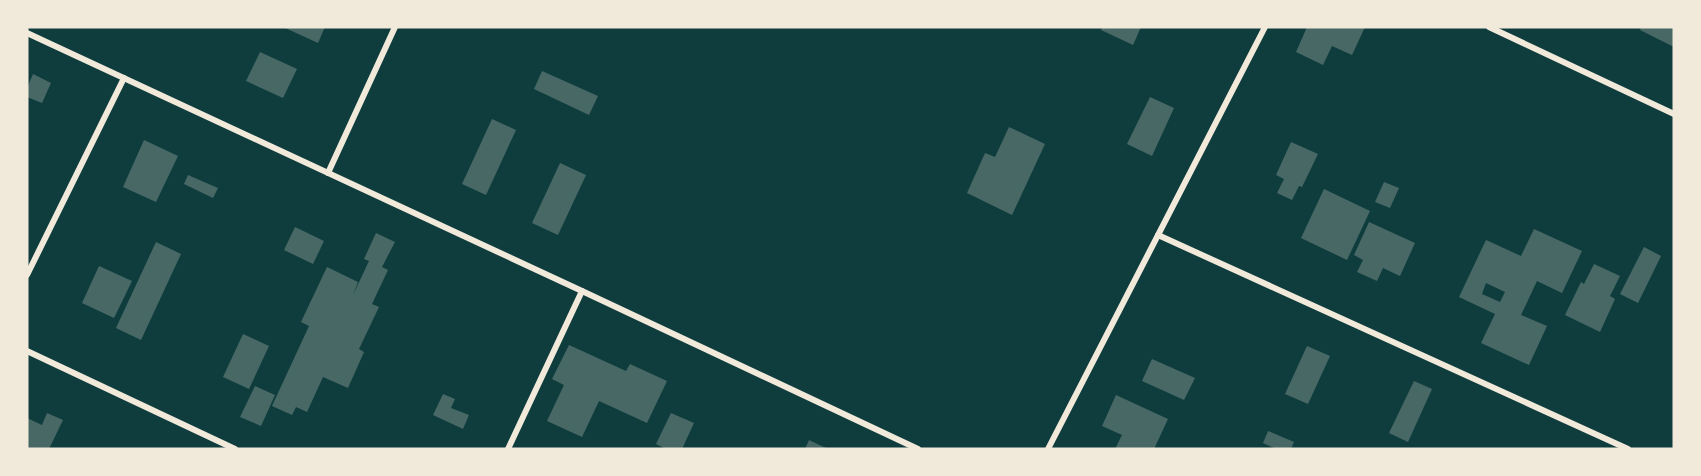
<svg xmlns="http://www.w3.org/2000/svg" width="1701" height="476" font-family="Karla,sans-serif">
<rect width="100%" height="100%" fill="#0f3d3e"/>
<g fill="#486865" fill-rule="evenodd">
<polygon points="283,27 325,27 318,43"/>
<polygon points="1102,27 1141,27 1133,45 1101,30"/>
<polygon points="1307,27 1365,27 1352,55 1332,46 1323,65 1296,52"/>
<polygon points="1641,27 1674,27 1674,47 1640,30"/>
<polygon points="260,52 297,69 283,98 246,81"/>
<polygon points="542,71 598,96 589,115 534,89"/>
<polygon points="33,74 51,83 42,103 27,97 27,88"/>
<polygon points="1150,97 1174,108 1152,156 1127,144"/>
<polygon points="492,119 516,130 486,195 462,184"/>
<polygon points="1009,127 1045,144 1012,215 967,193 985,153 995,157"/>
<polygon points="144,140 178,156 156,202 123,187"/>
<polygon points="1291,142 1318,154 1302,187 1299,186 1292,200 1277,193 1284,179 1276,175"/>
<polygon points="560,163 586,175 558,235 532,223"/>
<polygon points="188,175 218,188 213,198 184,184"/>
<polygon points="1384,182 1399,188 1390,208 1375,202"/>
<polygon points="1324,189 1370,211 1347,260 1301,238"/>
<polygon points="1369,222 1415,243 1400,276 1383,268 1377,281 1357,272 1363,260 1354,255"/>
<polygon points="295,227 324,241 313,264 284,250"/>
<path d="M1534 229 1582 251 1562 293 1537 281 1521 315 1547 326 1529 365 1481 343 1495 314 1459 297 1486 240 1521 256ZM1486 283 1505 292 1500 302 1482 294Z"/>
<polygon points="376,233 395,242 382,267 388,270 372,304 379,307 359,349 364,352 348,388 323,377 307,412 296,407 292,415 272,406 309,326 301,322 327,267 358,282 353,295 369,261 364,259"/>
<polygon points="156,242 181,254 141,340 116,328"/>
<polygon points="1644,247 1661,256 1638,303 1620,294"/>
<polygon points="1594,264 1620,276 1610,296 1615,299 1600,332 1565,315 1581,282 1584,284"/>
<polygon points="99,266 132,281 114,318 82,303"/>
<polygon points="243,334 269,346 249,389 223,377"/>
<polygon points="569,345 626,371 630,364 667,381 647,423 599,401 582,437 547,421 564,385 552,379"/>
<polygon points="1307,346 1330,356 1308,404 1285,394"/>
<polygon points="1152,359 1195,378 1184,400 1142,381"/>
<polygon points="1414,381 1432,389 1408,442 1389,433"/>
<polygon points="255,386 275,395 261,426 240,417"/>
<polygon points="443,394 455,399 451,408 469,415 463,429 433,415"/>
<polygon points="1116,395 1168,419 1154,449 1115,449 1122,435 1102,426"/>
<polygon points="47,413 63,420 49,449 27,449 27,418 42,425"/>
<polygon points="671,413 694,423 682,449 666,449 656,444"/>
<polygon points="1268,431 1294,442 1291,449 1276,449 1263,443"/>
<polygon points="809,440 828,449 805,449"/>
</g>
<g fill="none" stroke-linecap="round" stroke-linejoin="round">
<g stroke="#f1e9da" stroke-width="6">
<polyline points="1489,27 1674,114"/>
<polyline points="27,33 582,291 918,449"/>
<polyline points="328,173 395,27"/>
<polyline points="1158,235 1628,449"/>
<polyline points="27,275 124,78"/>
<polyline points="27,351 235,449"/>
<polyline points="508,449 582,291"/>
<polyline points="1048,449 1265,27"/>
</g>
</g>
<rect width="1701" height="476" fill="none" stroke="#f1e9da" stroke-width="57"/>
</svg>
